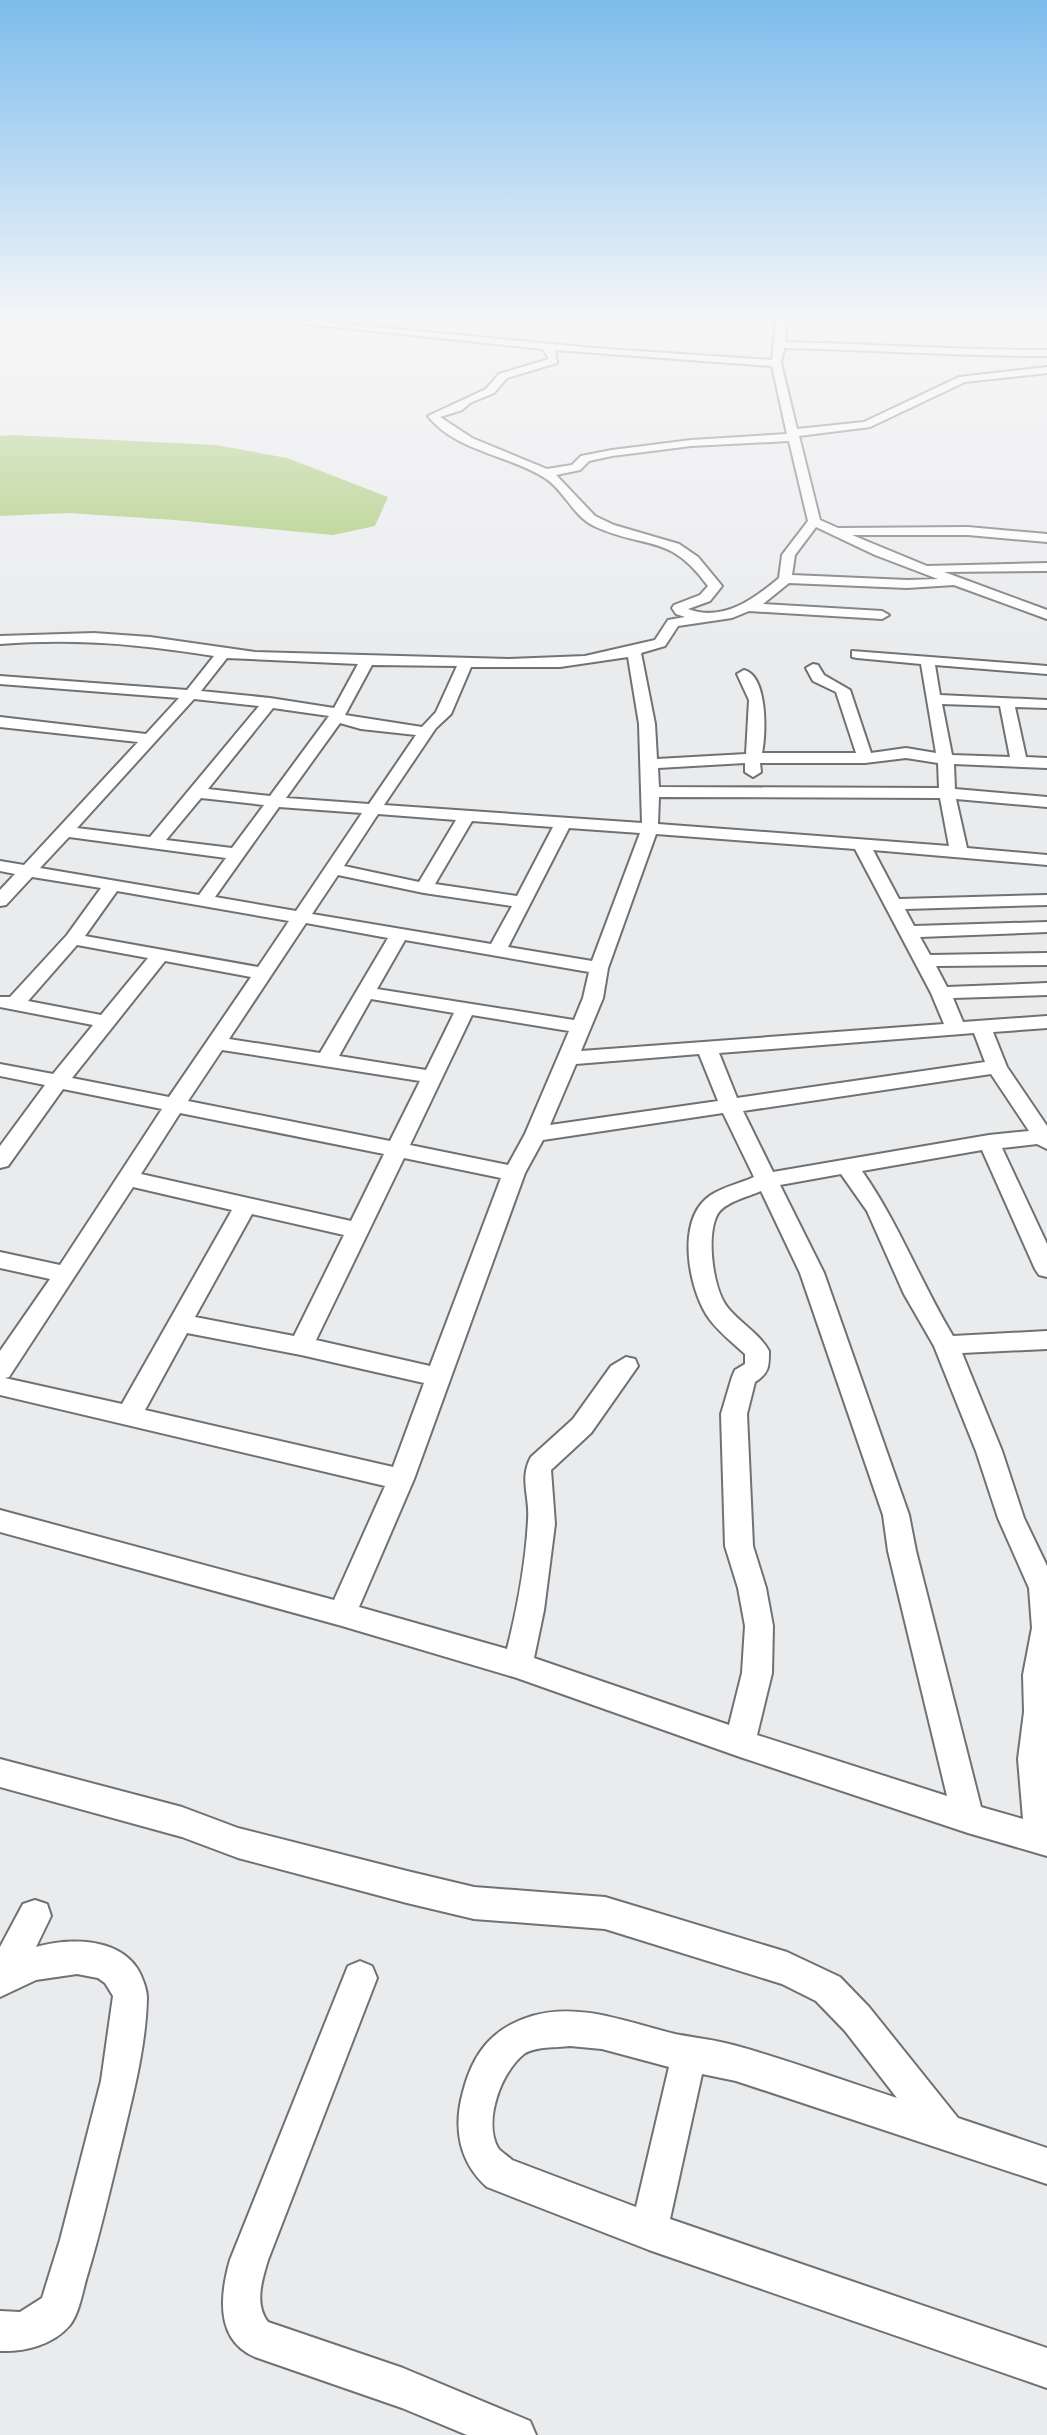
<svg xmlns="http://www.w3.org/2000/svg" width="1047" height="2435" font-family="'PT Sans',sans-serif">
<rect width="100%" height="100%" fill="#eaebed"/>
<polygon fill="#a3c86e" points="12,435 216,445 287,458 388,497 375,526 333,535 175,520 68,513 0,516 0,436"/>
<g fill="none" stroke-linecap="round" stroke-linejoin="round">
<g stroke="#707173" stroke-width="4">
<g id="minor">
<path d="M277 321H314L593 348 772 360 776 321H786L785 342C872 344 959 350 1047 350V356C959 356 872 350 784 348L781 363 797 429 864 422 959 377 1047 367V373L965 382 870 427 799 436 820 520 838 528 968 527 1047 534V542L968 535H852L927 566 1047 563V571L944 572 1047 610V619L954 585 907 588 789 583 763 604 882 611 889 615 882 619 749 611 732 618 678 626 665 646 641 653 655 724 657 759 746 754 749 700 737 674 744 670C768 676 766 735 762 753H856L836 692 813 681 806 668 813 664 818 665 824 675 850 690 871 753 906 748 936 753 921 664 857 658 852 657V651L1047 666V674L935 665 940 695 1047 700V708L1015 707 1026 757 1047 758V768L954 764 955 789 1047 797V807L956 799 967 848 1047 855V865L873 850 899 899 1047 895V905L905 909 914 926 1047 922V932L920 937 930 955 1047 953V965L936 966 947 987 1047 983V995L953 998 963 1022 1047 1016V1028L993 1032 1007 1067 1047 1126V1149L1037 1144 1002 1148 1047 1244V1277L1039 1275 1035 1269 982 1150 862 1171C898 1222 920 1281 953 1336L1047 1331V1349L962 1353 1002 1451 1024 1518 1047 1566V1856L968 1833 740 1757 517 1678 342 1626 0 1532V1510L334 1600 385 1486 0 1395V1351L50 1279 0 1268V1252L60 1265 162 1109 63 1089 8 1166 0 1168V1146L45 1085 0 1076V1064L53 1074 93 1025 0 1007V997H10L67 935 101 888 32 877 6 905 0 906V890L15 874 0 871V861L24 865 138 742 0 727V717L146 734 179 698 0 684V676L187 690 214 656C140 644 75 638 0 644V636L94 633 150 637 255 652 509 659 585 656 655 640 668 620 685 617 676 614 672 608 674 605 700 595 708 586C669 532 645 550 594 526 573 516 564 490 545 478 509 455 455 451 428 416L486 389 499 374 549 359 543 349ZM555 350 772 366 787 434 691 440 612 450 581 456 572 465 547 469 472 438 440 417 462 410 470 403 494 393 507 378 557 363ZM789 441 808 521 782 555 779 578C753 600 723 622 688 609L710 601 722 586 698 557 679 544 614 525 595 516 556 475 580 470 589 461 612 456 691 446ZM816 527 875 555 938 579 907 580 792 575 795 555ZM628 657 639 724 642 823 384 805 436 728 451 714 471 667H560ZM227 658 358 664 334 708 270 698 201 691ZM372 665 457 666 436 712 422 727 345 715ZM194 699 259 706 150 837 77 828ZM942 704 1000 706 1010 757 952 755ZM273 708 329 716 270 796 208 789ZM340 723 361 729 416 735 369 804 286 798ZM906 758 938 763 939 788 659 787 658 768 745 763V772L753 777 761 772 760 763H865ZM659 797 940 798 949 846 658 824ZM201 798 264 805 232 848 166 840ZM279 807 362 813 296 911 215 897ZM378 814 456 820 419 882 344 866ZM472 821 553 827 517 896 435 884ZM569 828 640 833 592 961 508 947ZM656 834 855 849 931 993 944 1024 581 1051 603 998 608 968ZM69 837 226 858 199 895 40 868ZM338 875 424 893 512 906 491 944 312 914ZM117 891 289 921 258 967 85 936ZM306 923 388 938 320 1053 229 1039ZM405 940 589 972 583 998 574 1020 377 989ZM77 945 148 958 101 1015 28 1001ZM165 961 251 977 169 1097 72 1078ZM371 999 454 1013 426 1070 339 1056ZM472 1015 569 1031 525 1134 508 1165 410 1145ZM974 1033 985 1062 737 1098 719 1053ZM222 1050 420 1081 390 1141 188 1101ZM699 1054 718 1101 550 1125 576 1064ZM991 1074 1029 1131 989 1135 773 1172 743 1111ZM180 1113 384 1154 351 1221 141 1174ZM723 1113 754 1177C741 1183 723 1187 711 1195 676 1218 688 1284 706 1314 715 1329 732 1342 745 1354V1364L735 1370 732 1377 721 1414 725 1546 738 1588 745 1626 742 1673 729 1725 534 1658 544 1610 555 1524 551 1470 591 1433 638 1366 635 1359 626 1357 611 1366 573 1419 531 1457C519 1479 530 1496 528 1520 526 1560 517 1610 507 1649L359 1607 414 1479 525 1173 543 1140ZM404 1158 501 1178 430 1366 316 1340ZM841 1174 867 1211 904 1294 934 1346 976 1451 998 1518 1029 1588 1032 1628 1023 1675 1024 1712 1018 1759 1023 1819 981 1807 916 1551 909 1515 824 1273 780 1185ZM133 1187 232 1210 122 1404 5 1378 9 1377ZM761 1191 800 1273 883 1515 888 1551 947 1796 757 1735 772 1673 773 1626 766 1588 753 1546 747 1414 755 1382C769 1373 769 1367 769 1351 760 1334 740 1323 728 1308 713 1290 706 1237 717 1215 724 1202 748 1197 761 1191ZM252 1214 344 1235 294 1336 195 1317ZM187 1333 301 1355 424 1383 393 1467 145 1410Z"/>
<path d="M0 1759 182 1807 238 1828 407 1871 474 1887 605 1897 787 1952 840 1977 869 2007 958 2118 1047 2148V2184L736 2081 702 2074 670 2219 1047 2348V2388L649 2250 487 2187C459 2162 453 2128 463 2092 473 2053 492 2028 532 2016 580 2002 629 2023 675 2034 695 2038 717 2040 737 2046 791 2061 844 2081 897 2098L845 2031 816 2001 782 1984 605 1929 474 1919 407 1903 238 1858 182 1837 0 1787ZM570 2046 602 2049 669 2067 636 2207 512 2160C508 2156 501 2152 498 2148 483 2121 501 2072 524 2054 535 2046 557 2048 570 2046Z"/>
<path d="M35 1900 47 1904 51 1916 36 1947C68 1938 116 1937 137 1968 142 1976 147 1989 147 1998 146 2046 133 2095 122 2141 111 2185 101 2230 88 2273 83 2288 80 2312 70 2325 53 2345 25 2352 0 2351V2311L20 2312 42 2298 60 2240 101 2081 113 1996 105 1983 98 1978 77 1974 36 1980 0 1997V1947L23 1904Z"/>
<path d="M360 1961 372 1966 377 1978 268 2260C262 2280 254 2304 268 2322L403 2368 530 2421 536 2435H467L402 2408 255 2357C215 2340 220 2295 230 2260L348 1966Z"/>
</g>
</g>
<use href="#minor" fill="#fff" fill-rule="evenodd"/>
</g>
<linearGradient id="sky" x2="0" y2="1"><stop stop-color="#7bbcec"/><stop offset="0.48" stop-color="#f6f6f7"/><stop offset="1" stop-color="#f6f6f7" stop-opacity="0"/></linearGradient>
<rect width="1047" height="662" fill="url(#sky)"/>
</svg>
